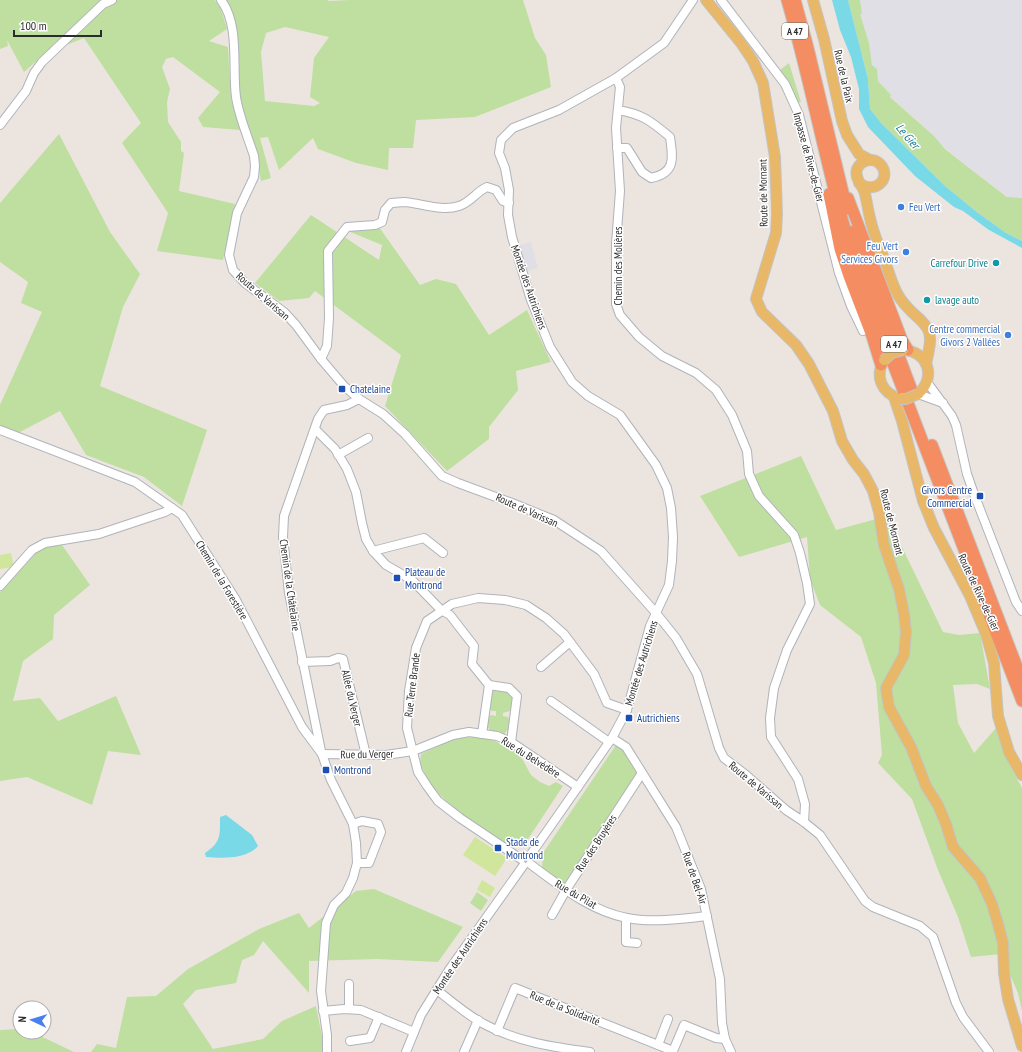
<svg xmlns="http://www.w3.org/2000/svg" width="1022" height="1052" font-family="'PT Sans Narrow',sans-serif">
<rect width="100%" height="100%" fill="#ece5df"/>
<g fill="#e0dfe5">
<polygon points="860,0 1022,0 1022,198 1008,197 969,168 945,148 934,136 890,96 891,95 878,81 877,69 872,65 869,43 860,14 862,13"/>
<polygon points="531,242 538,268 527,271 520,245"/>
</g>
<g fill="#bedf9f" fill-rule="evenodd">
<polygon points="0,0 215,0 221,9 227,29 209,41 228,47 231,99 240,130 203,127 198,118 220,92 173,57 166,59 162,67 170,89 167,102 168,122 181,142 181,151 184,153 179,191 235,204 223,260 157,251 168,213 122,143 141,123 84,38 69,44 61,39 24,72 7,40 8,46 0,49"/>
<path d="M224 0H327L329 1 350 0H523L535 38 546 55 551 87 475 117 416 120 413 148H389L388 170 356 163 318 149 313 138 279 170 268 137 260 138 271 178 261 181 257 158 239 98ZM285 27 329 37 314 58 310 97 320 103 314 106 265 101 261 52 266 33Z"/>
<polygon points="848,0 860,0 862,14 860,14 869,43 872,65 877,69 878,81 891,95 890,97 934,136 945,149 969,168 1007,197 1022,198 1022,241 1006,233 978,213 945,186 881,123 870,109 868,79"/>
<polygon points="789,63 801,102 798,103 790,86 780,70"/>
<polygon points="59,134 110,232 140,274 123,307 100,386 207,430 182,506 144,477 86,455 60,411 18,433 0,425 0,405 42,312 21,303 28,282 0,262 0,203"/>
<polygon points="311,215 379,260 382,245 348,231 379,227 420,285 436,279 456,284 489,335 527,310 551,362 516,371 518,390 489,427 489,439 447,471 385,406 401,355 315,291 309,298 279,301 255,283"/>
<polygon points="801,456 836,530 887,516 943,632 959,635 980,633 990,689 977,684 953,685 958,723 974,753 996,728 1003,752 1022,788 1022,1011 1018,993 1001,954 971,957 958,917 938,870 912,799 878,763 882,755 876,683 861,637 820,605 810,579 807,537 739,557 700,496"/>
<polygon points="62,545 90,585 54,615 53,639 23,661 13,701 40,698 58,721 116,696 141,755 108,751 92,805 27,777 0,781 0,592 36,553 47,547"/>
<polygon points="496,688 507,689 508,694 513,696 513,710 503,713 503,716 508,717 509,720 513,721 511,729 506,731 504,736 490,732 489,728 485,726 486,717 491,715 496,716 496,711 492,711 487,706 491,693"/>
<polygon points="477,737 495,741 519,753 531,775 540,782 549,786 556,782 563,786 526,842 512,848 473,824 447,802 430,784 420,764 421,754 456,738"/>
<polygon points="616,745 627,754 637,773 564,884 542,868 543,853"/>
<polygon points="374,889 463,927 438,962 377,959 309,961 309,993 263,941 254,955 242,960 236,983 196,990 183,1004 213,1049 263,1039 282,1021 316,1006 324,1047 323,1052 91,1052 97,1044 116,1048 127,997 156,996 188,969 259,929 299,913 309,928 356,891"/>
<polygon points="477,892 488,900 481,911 470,903"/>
<polygon points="20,1029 20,1032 32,1032 74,1052 0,1052 0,1030"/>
</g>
<g fill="#d0e69c">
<polygon points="11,553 14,567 0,569 0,555"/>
<polygon points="475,837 507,858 495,876 463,855"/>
<polygon points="482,880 495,888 490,897 477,890"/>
</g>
<g fill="#79d9e7">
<polygon points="832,0 848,0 868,79 870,109 881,123 945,186 978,213 1006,233 1022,241 1022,248 989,230 963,211 954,207 915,176 868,127 859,109 859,89 851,57 840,30"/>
<path d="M226 815 252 835 258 846C246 860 222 858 206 857L205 853C221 842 220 836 220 817Z"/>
</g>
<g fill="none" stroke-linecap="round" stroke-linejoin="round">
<g stroke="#afb3bb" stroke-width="10">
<g id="minor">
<path d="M221 0C240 25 232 67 236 97 239 117 248 137 254 156L255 166 254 177 237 213 229 255 233 270 245 283 284 312 296 325 321 359 344 386 359 399 383 414 405 434 442 476 458 483 512 503 554 520 601 551 656 613 676 638 697 674 719 748 724 758 746 775 786 810 804 822 820 835 865 901 873 907 920 926 933 937 956 1003 963 1017 989 1052"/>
<polyline points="721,0 785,84 799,115 839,273 851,306 863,331"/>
<polyline points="616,78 620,87 616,128 620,191 616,244 616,304 620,315 639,337 662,356 696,373 716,390 732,415 747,451 749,474 759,496 794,535 800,553 807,583 810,604 787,650 774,688 770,718 771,737 798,779 805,804 804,822"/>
<polyline points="0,125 26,91 34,73 42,62 103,4 112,0"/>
<path d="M617 148H627L642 172 651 178C676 173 673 158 670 137 651 121 642 114 618 110"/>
<path d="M321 359 327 346 329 318 328 251 347 227 375 225 382 222 385 210 391 203C395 203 400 202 404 202 421 203 442 212 459 206 471 202 476 192 487 187L496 190 503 201 509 203"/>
<polyline points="927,382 952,416 956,425 967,474 974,494 1016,602 1022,611"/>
<polyline points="918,394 943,403"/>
<polyline points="315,429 335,449 347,469 356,492 362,523 366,539 373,551 386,565 412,580 441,610 450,615 474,646 472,664 489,685"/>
<polyline points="0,430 135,482 182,515 236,600 302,727 322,754 331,780 353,824 356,843 357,863 353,878 346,893 334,905 326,923 321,991 327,1035 327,1052"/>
<polyline points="338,455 368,438"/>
<polyline points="373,551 424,538 443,553"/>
<polyline points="0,586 32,550 45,543 99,534 165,512 172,508"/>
<polyline points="302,662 330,661 338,658 343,659 366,755"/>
<polyline points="541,667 570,642"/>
<polyline points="551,701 609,742"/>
<polyline points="482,734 489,685 509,688 517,696 511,742"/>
<polyline points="612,738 626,747 676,827 701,889 720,979 722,1023 725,1039 731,1052"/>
<polyline points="321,751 289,593 283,537 284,516 318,419 324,410 347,405 359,399"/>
<polyline points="322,754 386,755 413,751 453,735 469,732 497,736 511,742 578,787"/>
<polyline points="353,824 362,821 378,824 381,832 369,863 357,863"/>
<polyline points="529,857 612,738 627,710 650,626 669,585 672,561 673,537 671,508 667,488 656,465 620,415 588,396 572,382 550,347 531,300 512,237 508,215 509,190 505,168 499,153 501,140 513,128 559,110 616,78 664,43 693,0"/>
<polyline points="521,859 460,818 438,801 427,786 418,772 407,728 409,691 416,648 427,621 452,604 478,598 505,600 526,605 546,618 564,634 594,674 607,703 627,710"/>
<path d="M530 864C559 885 590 911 627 918 651 923 682 919 707 916"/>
<polyline points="552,915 566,890 642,773"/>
<polyline points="626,918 626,942 637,943"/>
<polyline points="349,984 349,1009"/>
<path d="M437 990C452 1002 467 1015 484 1024 517 1042 553 1047 590 1052"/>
<polyline points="323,1011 344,1009 361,1010 414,1032"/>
<polyline points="497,1031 515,988 673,1051 684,1025 716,1038 725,1039"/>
<polyline points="350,1041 370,1038 379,1017"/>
<polyline points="658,1045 668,1019"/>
<polyline points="406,1052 421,1015 449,970 523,866"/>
<polyline points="464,1052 478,1020"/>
</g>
</g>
<g stroke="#c4c4c4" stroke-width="12">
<g id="major">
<polyline points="706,0 741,43 753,61 763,83 775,157 777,214 776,233 756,299 762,312 796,345 809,364 833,411 842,441 853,460 864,474 873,491 879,512 884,545 899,589 904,614 906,632 904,655 886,688 889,707 911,747 926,786 938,805 946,824 953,847 980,878 992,904 998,924 1003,943 1004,973 1008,999 1022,1046"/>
<polyline points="813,0 824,39 842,121 847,135 859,154 870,160"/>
<path d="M859 183C875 196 893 177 880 164 873 157 861 160 857 169 854 179 863 185 865 194 867 202 868 210 870 218 873 232 879 247 885 261 888 270 891 280 895 289 898 296 904 304 909 309 916 317 925 321 929 332 932 341 928 354 926 364"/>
<path d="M903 350C928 351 937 377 918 394"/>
<path d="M884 360C874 377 882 393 900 399"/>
<polyline points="894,397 902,421 923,501 934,528 970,596 986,634 994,663 998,716 1009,752 1022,775"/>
</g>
</g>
<g stroke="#c4c4c4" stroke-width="13">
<g id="highway">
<path d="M787 0C805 62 818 126 834 189 843 225 855 261 867 296L1022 701"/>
<polyline points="795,0 808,48 847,209"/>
<polyline points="829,194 840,249 849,276 872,336 881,365"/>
<polyline points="848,198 902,340 908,350"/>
<polyline points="854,231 865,266 911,388"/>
<polyline points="932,445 1022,680"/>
</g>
</g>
<use href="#minor" stroke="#fff" stroke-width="8"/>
<use href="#major" stroke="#e8b868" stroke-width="10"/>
<use href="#highway" stroke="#f48d62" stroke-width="11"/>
<g stroke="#c4c4c4" stroke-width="12" stroke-linecap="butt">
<g id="major-bridge">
<polyline points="884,360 892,353 903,350"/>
<polyline points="900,399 906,399 918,394"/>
</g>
</g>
<use href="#major-bridge" stroke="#e8b868" stroke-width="10"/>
</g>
<g fill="#3f7fe0" stroke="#fff" stroke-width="1.5">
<circle cx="901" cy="207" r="4"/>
<circle cx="906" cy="252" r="4"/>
<circle cx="1008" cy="335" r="4"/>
</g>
<g fill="#0f9aa8" stroke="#fff" stroke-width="1.5">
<circle cx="996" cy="263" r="4"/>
<circle cx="927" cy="300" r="4"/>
</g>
<g fill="#1a4fb4" stroke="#fff" stroke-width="1.5">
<rect x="338" y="385" width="8" height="8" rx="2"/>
<rect x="976" y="492" width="8" height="8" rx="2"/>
<rect x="393" y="574" width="8" height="8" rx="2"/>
<rect x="625" y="714" width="8" height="8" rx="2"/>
<rect x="322" y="766" width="8" height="8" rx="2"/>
<rect x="494" y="844" width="8" height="8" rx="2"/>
</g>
<g text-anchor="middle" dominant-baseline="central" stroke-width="3" stroke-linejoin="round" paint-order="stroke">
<g fill="#fff" stroke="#6b6b6b" stroke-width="1">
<rect x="782" y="23" width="26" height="16" rx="3"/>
<rect x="881" y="336" width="26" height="16" rx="3"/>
</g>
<g font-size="10" font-weight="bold" fill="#2c2c2c">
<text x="795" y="31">A 47</text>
<text x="894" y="344">A 47</text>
</g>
<g font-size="11" fill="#2c2c2c" stroke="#fff">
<text transform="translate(844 76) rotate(77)">Rue de la Paix</text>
<text transform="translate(809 157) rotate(75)">Impasse de Rive-de-Gier</text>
<text transform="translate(763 193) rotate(-91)">Route de Mornant</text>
<text transform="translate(618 266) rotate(-90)">Chemin des Molières</text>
<text transform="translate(529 287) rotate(71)">Montée des Autrichiens</text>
<text transform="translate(263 296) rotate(41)">Route de Varissan</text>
<text transform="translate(527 510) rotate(24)">Route de Varissan</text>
<text transform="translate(892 522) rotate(76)">Route de Mornant</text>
<text transform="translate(222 580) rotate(59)">Chemin de la Forestière</text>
<text transform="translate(290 585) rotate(82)">Chemin de la Châtelaine</text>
<text transform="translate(979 592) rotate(65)">Route de Rive-de-Gier</text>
<text transform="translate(641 663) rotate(-73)">Montée des Autrichiens</text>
<text transform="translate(412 685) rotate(-83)">Rue Terre Brande</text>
<text transform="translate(352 698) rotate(77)">Allée du Verger</text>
<text transform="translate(367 754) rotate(-1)">Rue du Verger</text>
<text transform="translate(531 757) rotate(32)">Rue du Belvédère</text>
<text transform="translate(756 785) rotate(40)">Route de Varissan</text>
<text transform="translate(596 843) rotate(-57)">Rue des Bruyères</text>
<text transform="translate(695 878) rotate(71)">Rue de Bel-Air</text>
<text transform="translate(576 894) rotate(30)">Rue du Pilat</text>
<text transform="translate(460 956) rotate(-56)">Montée des Autrichiens</text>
<text transform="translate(565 1008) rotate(22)">Rue de la Solidarité</text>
</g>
<g font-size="11" fill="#366cbe" stroke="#fff" text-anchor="end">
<text x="909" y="207" text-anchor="start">Feu Vert</text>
<text x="898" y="246">Feu Vert<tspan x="898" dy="13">Services Givors</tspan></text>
<text x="1000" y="329">Centre commercial<tspan x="1000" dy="13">Givors 2 Vallées</tspan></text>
</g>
<g font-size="11" fill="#0d838f" stroke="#fff" text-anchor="end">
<text x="988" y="263">Carrefour Drive</text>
<text x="935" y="300" text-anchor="start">lavage auto</text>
</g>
<g font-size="11" fill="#164399" stroke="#fff" text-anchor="start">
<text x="350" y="389">Chatelaine</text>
<text x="972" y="490" text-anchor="end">Givors Centre<tspan x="972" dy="13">Commercial</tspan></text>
<text x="405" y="572">Plateau de<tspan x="405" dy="13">Montrond</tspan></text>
<text x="637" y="718">Autrichiens</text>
<text x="334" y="770">Montrond</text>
<text x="506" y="842">Stade de<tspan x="506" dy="13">Montrond</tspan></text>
</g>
<g font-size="12" font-style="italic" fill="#167b95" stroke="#fff">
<text transform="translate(908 136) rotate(49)">Le Gier</text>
</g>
</g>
<g transform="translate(32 1020) rotate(274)"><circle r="19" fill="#ffffff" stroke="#ababab"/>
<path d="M0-3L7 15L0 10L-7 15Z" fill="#4a7fee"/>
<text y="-6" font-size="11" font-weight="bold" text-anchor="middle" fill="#2c2c2c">N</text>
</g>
<path d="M14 30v6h87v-6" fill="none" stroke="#2c2c2c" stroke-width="2"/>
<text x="20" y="30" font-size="12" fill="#2c2c2c" stroke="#ffffff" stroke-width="3" paint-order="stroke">100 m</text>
</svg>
